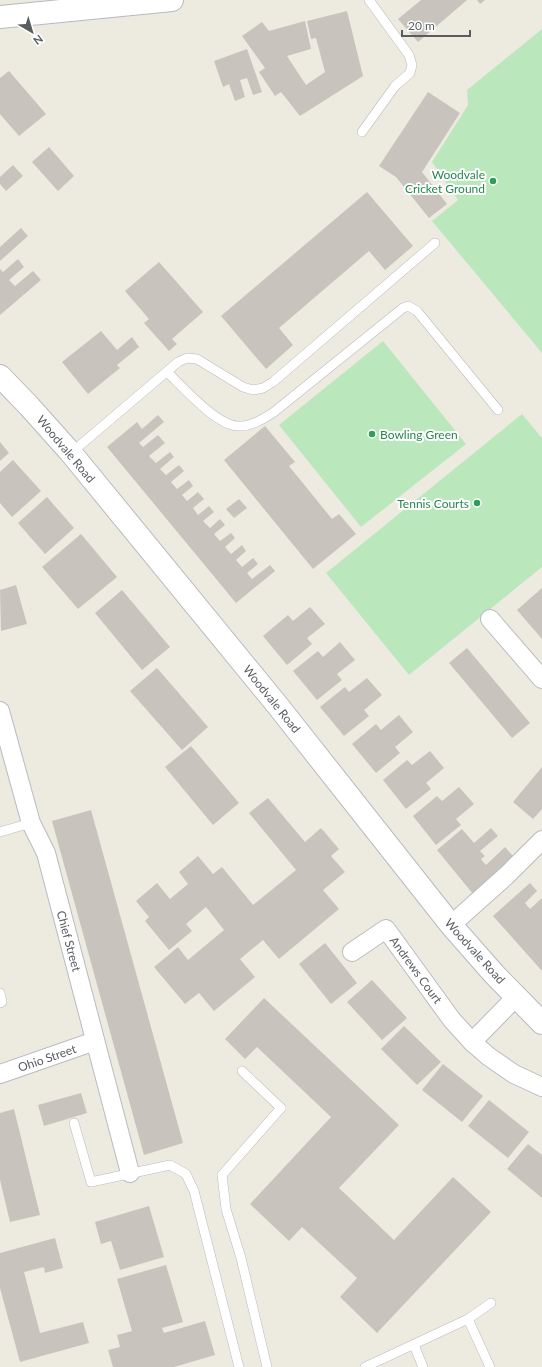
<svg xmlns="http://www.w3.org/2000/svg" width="542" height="1367" font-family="Lato,sans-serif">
<rect width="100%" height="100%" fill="#edebe0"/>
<g fill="#bbe7bc">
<polygon points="542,29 542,353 432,221 458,200 432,162 468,105 467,90"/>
<polygon points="383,341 466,444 361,527 279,425"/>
<polygon points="522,414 542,438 542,567 409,675 326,573"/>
</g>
<g fill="#c8c4bd">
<polygon points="421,0 467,0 418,42 398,19"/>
<polygon points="477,0 485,0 480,4"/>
<polygon points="347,11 363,76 300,116 281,92 275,96 259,72 265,68 242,36 262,22 269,31 305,21 311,49 287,56 306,85 325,72 316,38 311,39 307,21"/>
<polygon points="247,49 262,92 253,95 247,78 240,80 245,97 235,101 229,84 223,87 214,61"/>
<polygon points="9,71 46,114 19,136 0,114 0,78"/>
<polygon points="428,92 460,113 422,172 447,204 429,218 396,177 379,166"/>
<polygon points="49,147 74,176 58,191 32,162"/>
<polygon points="13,165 23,176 6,191 0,184 0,177"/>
<polygon points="367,192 413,246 385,270 369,251 279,328 293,345 266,369 221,316"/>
<polygon points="21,228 28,236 0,261 0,247"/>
<polygon points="18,259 24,267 9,280 15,286 33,271 41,280 0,315 0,269 3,272"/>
<polygon points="159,262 203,312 172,339 177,344 169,351 144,323 149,319 125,291"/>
<polygon points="101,331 117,350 132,337 139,347 117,365 120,368 88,394 62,362"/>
<polygon points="158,415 164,422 139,443 143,447 158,435 165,443 149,456 156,463 170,452 174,457 160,469 166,475 179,465 184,471 171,482 177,489 189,480 193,486 182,495 187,501 198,492 204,499 193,508 198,515 209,506 214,512 203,521 210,528 220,519 225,525 214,534 220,541 231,533 235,538 225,547 231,554 242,545 246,551 236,560 242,567 253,558 258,564 247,573 252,579 270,565 275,571 236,603 107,447 137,422 142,429"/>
<polygon points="265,426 295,462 289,466 332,519 339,514 356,534 313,569 224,460"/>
<polygon points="0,442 9,453 0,461"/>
<polygon points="13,460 41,491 12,517 0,503 0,472"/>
<polygon points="47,497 74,528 45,554 18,523"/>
<polygon points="239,499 247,508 234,518 226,509"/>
<polygon points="81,534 117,577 78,609 42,567"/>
<polygon points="16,585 27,624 1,631 0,590"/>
<polygon points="542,588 542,639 517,610"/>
<polygon points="122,590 170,647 142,670 95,613"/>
<polygon points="310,607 325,624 307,638 312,644 287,665 263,636 288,615 293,621"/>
<polygon points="340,642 355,660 337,674 342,680 317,700 293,671 318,651 323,657"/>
<polygon points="467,648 530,723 512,738 449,663"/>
<polygon points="157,668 208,727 182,750 130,691"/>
<polygon points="367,678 382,695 364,710 369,716 344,736 320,707 345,687 349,692"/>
<polygon points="399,715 413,732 395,747 400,753 376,773 352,744 376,724 381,730"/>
<polygon points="191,746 239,803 213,825 165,767"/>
<polygon points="430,751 444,768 426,783 431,789 406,809 383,780 407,760 412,765"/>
<polygon points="542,767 542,809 533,819 513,802"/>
<polygon points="459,787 474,804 456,819 461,825 436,845 413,816 437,796 442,801"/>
<polygon points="268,798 305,842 321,828 339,849 331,856 345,872 323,890 339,909 279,959 263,940 240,959 255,977 214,1011 199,993 185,1004 154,967 178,947 188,960 224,930 206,907 186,924 192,931 169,950 145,921 149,917 136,901 157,883 170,899 188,884 179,872 198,856 213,874 222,867 253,905 296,870 249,813"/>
<polygon points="91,810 183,1143 144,1155 52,821"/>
<polygon points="491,828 498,836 480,851 485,856 481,859 486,865 505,847 513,856 473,894 437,850 462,829 474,843"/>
<polygon points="530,883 537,891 525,903 530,909 542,898 542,971 493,916"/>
<polygon points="325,943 357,983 331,1004 299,964"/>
<polygon points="372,980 407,1018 382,1040 347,1002"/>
<polygon points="264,998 399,1125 339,1188 394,1240 453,1177 491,1212 377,1333 340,1297 357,1278 302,1227 289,1241 250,1204 331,1117 257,1047 245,1059 225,1039"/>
<polygon points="404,1026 441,1062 417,1085 381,1049"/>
<polygon points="443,1064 483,1096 462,1122 422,1090"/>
<polygon points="81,1093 87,1113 44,1126 38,1105"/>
<polygon points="489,1100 529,1132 508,1158 468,1126"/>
<polygon points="14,1109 40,1215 10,1222 0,1180 0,1113"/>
<polygon points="528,1144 542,1155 542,1198 507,1169"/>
<polygon points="149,1206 164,1257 120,1270 111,1241 101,1244 95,1222"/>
<polygon points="55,1238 63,1268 45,1273 44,1267 24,1272 40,1333 83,1322 89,1343 20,1362 0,1288 0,1253"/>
<polygon points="166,1265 183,1322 162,1328 164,1333 205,1321 215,1355 174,1367 113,1367 108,1350 120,1347 117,1335 132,1331 117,1279"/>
</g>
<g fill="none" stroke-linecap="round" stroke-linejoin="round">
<g stroke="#b8bbc0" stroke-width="10">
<g id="lane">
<polyline points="362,132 395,86 410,73 412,65 409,55 369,0"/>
<path d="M167 372C183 387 215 424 237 426 251 427 263 419 274 412L403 308 408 306 417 311 498 410"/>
<polyline points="71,453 178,362 187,358 197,359 243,387 253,390 263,388 273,382 435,243"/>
<polyline points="0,832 31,823"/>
<polyline points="0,993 2,1002 0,1003"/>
<polyline points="242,1071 281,1108 222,1175 226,1209 241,1258 267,1367"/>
<polyline points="74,1123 91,1182 170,1165 186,1174 194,1191 239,1367"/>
<polyline points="468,1319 490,1367"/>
<polyline points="414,1345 423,1367"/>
<polyline points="365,1367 468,1319 491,1303"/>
</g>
</g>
<g stroke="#b8bbc0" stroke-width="20">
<g id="street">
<polyline points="490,619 542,679"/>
<polyline points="0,711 31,823 46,853 130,1173"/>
<polyline points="451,925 507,875 542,840"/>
<polyline points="352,952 386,929 452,1020 472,1042 488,1056 514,1074 542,1087"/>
<polyline points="472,1042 516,997"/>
<polyline points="0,1074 95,1041"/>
</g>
</g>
<g stroke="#b6bac0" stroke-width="24">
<g id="secondary">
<polyline points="0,17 172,0"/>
<polyline points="0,376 29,406 71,453 278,706 451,925 494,974 542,1023"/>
</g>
</g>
<use href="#lane" stroke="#fff" stroke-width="9"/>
<use href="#street" stroke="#fff" stroke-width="18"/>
<use href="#secondary" stroke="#fff" stroke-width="22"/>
</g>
<g fill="#2e9e5b" stroke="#fff" stroke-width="1.5">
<circle cx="493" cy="181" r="4"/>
<circle cx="372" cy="434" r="4"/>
<circle cx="477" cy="503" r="4"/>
</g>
<g text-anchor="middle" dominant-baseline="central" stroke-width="4" stroke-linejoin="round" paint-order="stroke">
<g font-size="12" fill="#27864d" stroke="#fff" text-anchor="end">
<text x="485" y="174">Woodvale<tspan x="485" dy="14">Cricket Ground</tspan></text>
<text x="380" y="434" text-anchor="start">Bowling Green</text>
<text x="469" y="503">Tennis Courts</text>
</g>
<g font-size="12" fill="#595d62" stroke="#fff">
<text transform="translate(66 449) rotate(50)">Woodvale Road</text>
<text transform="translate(272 699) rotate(51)">Woodvale Road</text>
<text transform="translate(69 941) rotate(75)">Chief Street</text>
<text transform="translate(475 951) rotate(48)">Woodvale Road</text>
<text transform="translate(416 970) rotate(54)">Andrews Court</text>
<text transform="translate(47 1058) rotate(-19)">Ohio Street</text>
</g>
</g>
<g transform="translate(32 32) rotate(142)" stroke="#ffffff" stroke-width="3" paint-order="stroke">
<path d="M0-3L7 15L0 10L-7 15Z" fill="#595d62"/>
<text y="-6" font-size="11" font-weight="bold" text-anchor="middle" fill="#595d62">N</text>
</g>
<path d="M402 30v6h68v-6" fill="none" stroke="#595d62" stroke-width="2"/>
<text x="408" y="30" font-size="12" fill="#595d62" stroke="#ffffff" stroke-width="3" paint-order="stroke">20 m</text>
</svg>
